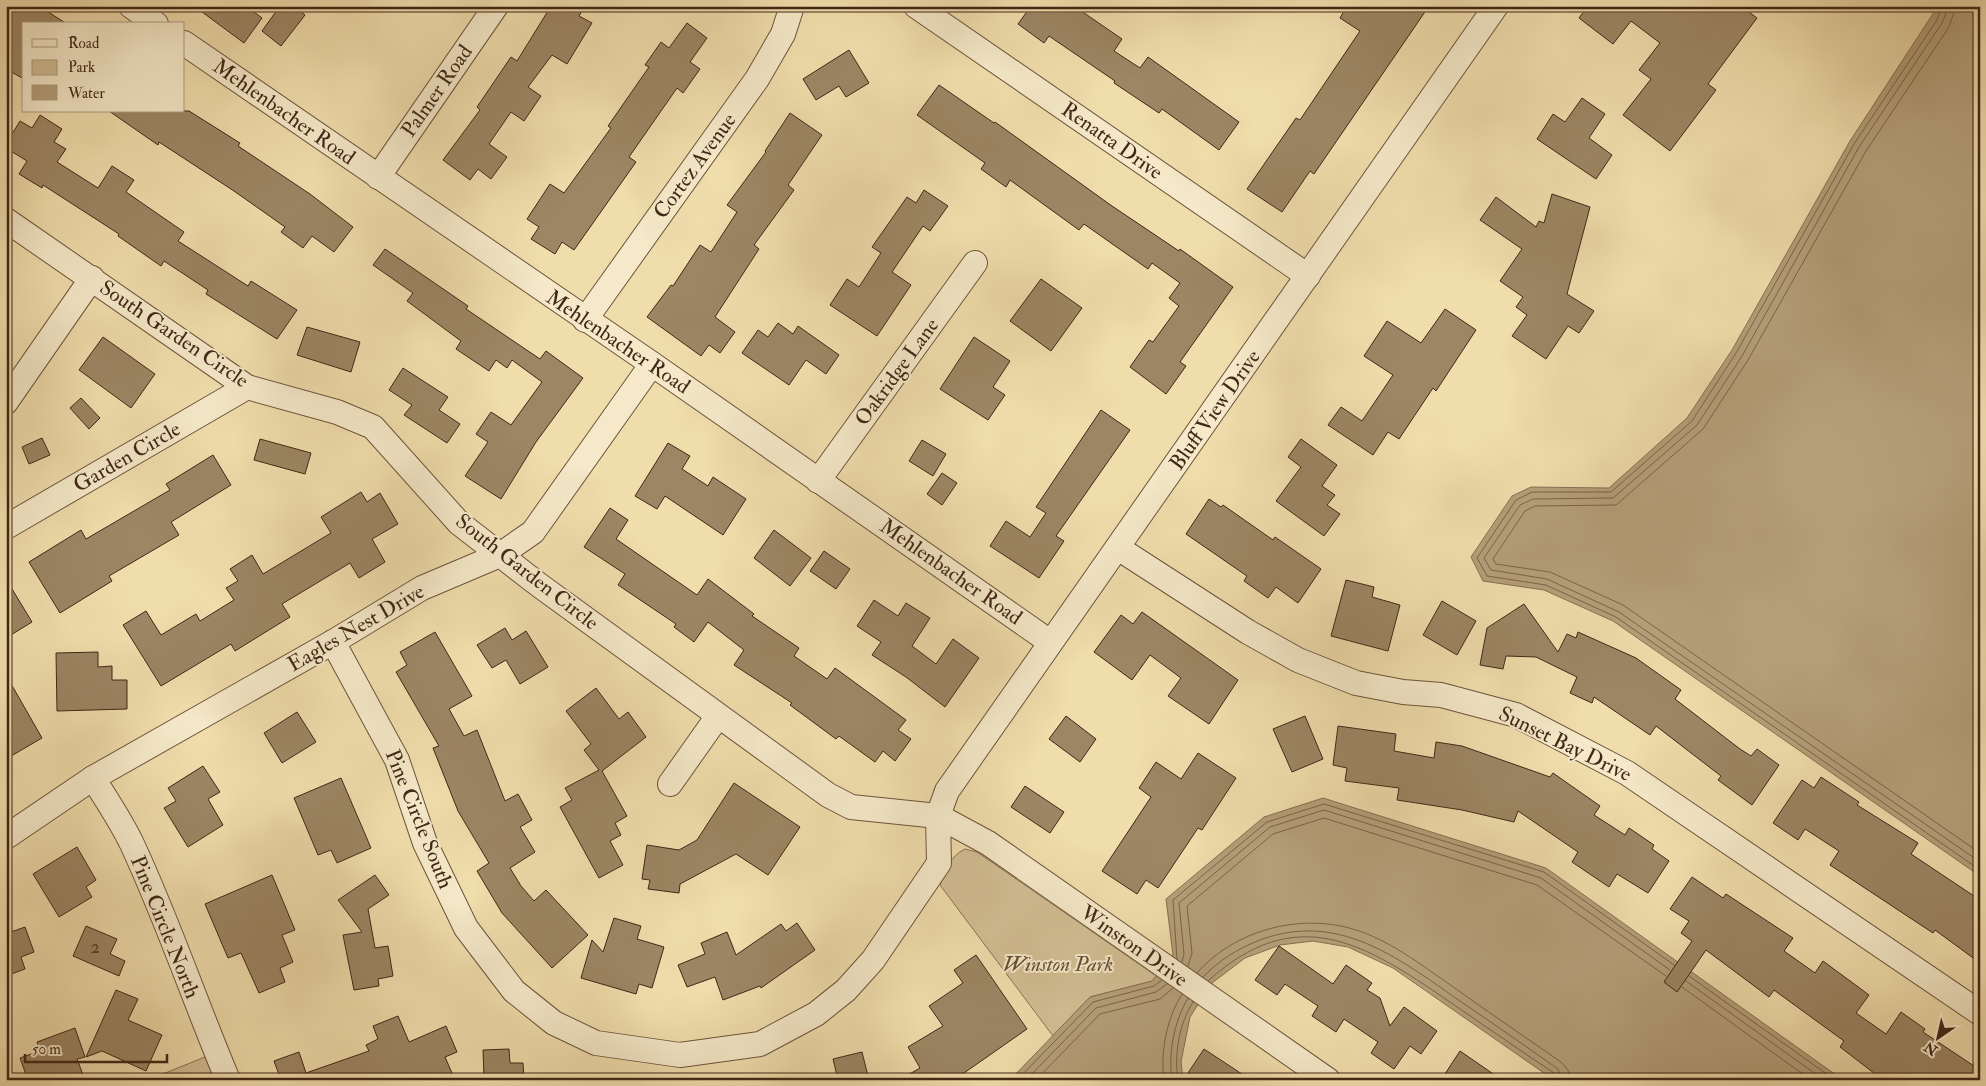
<svg xmlns="http://www.w3.org/2000/svg" width="1986" height="1086" font-family="'IM FELL Double Pica',serif">
<rect width="100%" height="100%" fill="#f0ddac"/>
<filter id="stains"><feTurbulence type="fractalNoise" baseFrequency=".004" numOctaves="4"/><feColorMatrix values="0 0 0 0 .2 0 0 0 0 .09 0 0 0 0 .02 0 0 0 .5 -.17"/></filter>
<radialGradient id="worn" r=".72"><stop offset=".6" stop-color="#630" stop-opacity="0"/><stop offset="1" stop-color="#630" stop-opacity=".3"/></radialGradient>
<g fill="#d2be93" stroke="#8a7255">
<path d="M965 849 977 852 1158 977 1153 981 1090 997 1053 1036 940 885C946 870 950 856 965 849Z"/>
<polygon points="205,1057 216,1080 148,1080"/>
</g>
<g fill="#b49f79" stroke="#866f52">
<polygon points="1938,6 1980,6 1980,876 1613,621 1544,590 1483,581 1471,557 1512,496 1531,487 1609,488 1687,418 1732,350 1850,141"/>
<polygon points="1323,798 1546,868 1843,1080 1554,1080 1393,968 1348,947 1313,941 1280,945 1245,958 1212,983 1190,1017 1181,1062 1183,1080 1010,1080 1090,997 1152,981 1173,955 1166,899 1264,817"/>
</g>
<g fill="none" stroke-linecap="round" stroke-linejoin="round">
<g stroke="#7a6348" stroke-width="1">
<polyline points="1942,6 1937,20 1854,144 1736,353 1692,421 1611,492 1532,492 1516,500 1477,558 1487,576 1546,585 1616,617 1980,870"/>
<polyline points="1949,6 1942,23 1859,147 1742,356 1697,425 1613,498 1533,499 1520,505 1484,558 1491,570 1547,579 1619,612 1980,862"/>
<polyline points="1956,6 1949,27 1866,151 1748,360 1703,429 1616,505 1535,506 1525,511 1493,559 1496,564 1550,572 1623,605 1980,853"/>
<polyline points="1177,959 1173,900 1267,822 1324,804 1544,872 1674,965"/>
<polyline points="1182,962 1184,954 1179,903 1270,827 1324,810 1541,878 1670,970"/>
<polyline points="1188,966 1192,953 1187,906 1273,834 1324,818 1537,885 1666,976"/>
<path d="M1197 973C1234 930 1300 913 1353 929 1390 940 1421 965 1452 986 1488 1012 1525 1037 1561 1062L1568 1070 1570 1080"/>
<polyline points="1689,976 1835,1080"/>
<path d="M1203 977C1219 960 1239 948 1260 940 1337 911 1397 957 1457 999 1491 1022 1524 1045 1558 1069L1562 1080"/>
<path d="M1208 981C1296 901 1364 943 1447 1000 1482 1024 1518 1049 1554 1073L1556 1080"/>
<polyline points="1686,981 1824,1080"/>
<polyline points="1682,987 1811,1080"/>
<polyline points="1017,1080 1093,1002 1154,986 1162,980"/>
<polyline points="1026,1080 1096,1008 1156,992 1167,984"/>
<polyline points="1036,1080 1100,1014 1160,999 1173,988"/>
<path d="M1164 1080C1160 1051 1167 1018 1182 994"/>
<path d="M1172 1080C1168 1053 1174 1022 1188 998"/>
<path d="M1178 1080C1174 1054 1179 1024 1193 1002"/>
</g>
</g>
<g fill="#9c8664" stroke="#412717">
<polygon points="6,6 39,6 67,24 24,24 24,79 6,69"/>
<polygon points="194,6 246,6 262,18 244,43"/>
<polygon points="280,6 294,6 305,15 281,46 262,31"/>
<polygon points="551,6 585,6 579,16 592,23 567,64 552,55 528,87 541,96 524,121 511,112 489,144 507,157 491,179 478,169 470,180 443,160 480,110 477,107 511,57 517,61"/>
<polygon points="1031,6 1074,6 1122,39 1114,51 1140,68 1148,57 1239,122 1219,150 1162,109 1159,113 1114,83 1115,81 1049,36 1044,43 1018,24"/>
<polygon points="1347,6 1429,6 1314,174 1310,171 1282,212 1247,189 1296,118 1300,120 1360,31 1340,18"/>
<polygon points="1588,6 1741,6 1757,18 1708,84 1716,90 1670,151 1623,115 1651,79 1639,70 1660,43 1631,21 1613,44 1579,18"/>
<polygon points="687,23 707,38 690,62 700,69 683,93 677,88 629,157 636,162 574,250 562,242 555,254 531,239 539,227 527,219 550,184 564,193 611,128 608,126 649,67 645,65 661,42 669,48"/>
<polygon points="849,50 869,83 846,97 839,86 816,100 803,79"/>
<polygon points="939,85 994,123 995,122 1112,206 1179,251 1180,249 1233,287 1180,362 1186,366 1166,394 1130,367 1149,340 1153,342 1179,306 1169,298 1180,283 1152,263 1148,269 1084,224 1079,230 1010,180 1006,187 981,169 985,163 917,115"/>
<polygon points="1582,98 1605,114 1589,138 1612,155 1596,179 1537,139 1553,114 1565,122"/>
<polygon points="109,111 189,111 240,143 238,146 310,194 353,227 334,252 312,236 303,248 281,232 285,227 234,191 159,142 158,145"/>
<polygon points="790,113 822,135 788,185 794,190 754,245 759,249 715,317 735,332 720,353 709,345 701,356 647,317 671,285 673,286 700,245 711,252 737,212 727,205 766,152 765,151"/>
<polygon points="40,115 62,129 54,142 66,149 57,162 98,188 112,166 134,180 126,192 184,232 178,241 248,286 251,281 297,310 277,339 206,294 208,290 164,261 161,266 118,236 119,234 43,185 42,188 19,174 27,161 6,148 6,144 20,121 32,128"/>
<polygon points="924,190 948,206 930,231 923,226 892,272 911,285 877,336 830,305 847,279 859,287 881,253 872,247 907,197 916,203"/>
<polygon points="1552,194 1590,207 1567,294 1594,311 1579,333 1568,326 1546,359 1512,336 1527,315 1516,307 1523,297 1500,281 1522,249 1480,220 1496,197 1536,227 1539,221 1544,223"/>
<polygon points="385,249 468,306 466,309 540,359 546,351 583,378 536,442 501,499 465,476 488,442 476,434 491,412 511,425 542,382 512,360 507,368 496,360 489,371 456,349 461,341 407,301 413,293 373,265"/>
<polygon points="1041,279 1082,308 1051,351 1010,321"/>
<polygon points="1445,309 1476,330 1436,391 1433,388 1399,439 1388,432 1373,455 1328,425 1341,407 1362,421 1393,375 1364,356 1387,321 1421,343"/>
<polygon points="778,323 793,334 798,326 839,355 826,374 806,360 789,385 742,353 758,330 768,337"/>
<polygon points="307,327 360,342 351,372 297,355"/>
<polygon points="103,337 155,374 131,408 79,370"/>
<polygon points="974,337 1010,361 993,387 1005,395 988,420 940,389"/>
<polygon points="403,368 448,397 439,410 460,424 447,443 404,415 412,405 389,390"/>
<polygon points="81,398 100,418 89,429 70,408"/>
<polygon points="1101,410 1130,430 1056,536 1064,541 1039,578 990,546 1006,521 1030,537 1046,513 1036,507"/>
<polygon points="42,438 50,455 29,464 22,447"/>
<polygon points="260,439 311,453 305,474 254,460"/>
<polygon points="1301,439 1337,465 1322,486 1335,495 1327,505 1340,514 1324,536 1276,501 1301,467 1288,457"/>
<polygon points="922,440 946,454 933,476 909,461"/>
<polygon points="668,443 690,456 682,469 708,486 713,477 746,499 723,535 665,496 657,509 635,496"/>
<polygon points="213,455 231,485 171,522 179,535 109,576 112,581 60,613 29,562 81,530 86,539 170,490 166,484"/>
<polygon points="942,473 957,483 942,505 927,494"/>
<polygon points="361,492 367,502 380,493 398,524 372,539 385,562 359,578 350,563 282,604 290,617 235,651 231,644 161,686 123,625 146,611 161,635 196,614 200,621 234,600 226,588 238,581 230,569 252,555 263,574 331,533 321,517"/>
<polygon points="1209,499 1221,507 1223,505 1273,540 1275,537 1321,569 1298,603 1276,587 1268,598 1244,581 1247,576 1186,534"/>
<polygon points="610,508 628,520 616,539 697,595 708,579 754,614 752,616 799,648 794,656 827,679 835,668 906,720 898,730 911,739 895,761 883,751 875,762 839,736 836,739 790,705 792,703 734,665 744,650 708,622 694,642 674,627 676,624 618,585 625,574 584,547"/>
<polygon points="774,530 811,558 790,586 754,558"/>
<polygon points="824,551 850,569 836,589 810,571"/>
<polygon points="6,579 32,622 6,638"/>
<polygon points="1346,580 1374,587 1372,597 1400,605 1388,651 1331,636"/>
<polygon points="874,600 898,616 906,603 930,618 912,646 936,664 953,639 979,658 945,707 906,677 872,655 881,642 857,626"/>
<polygon points="1442,601 1476,621 1457,655 1423,635"/>
<polygon points="1524,604 1558,652 1567,634 1576,638 1578,632 1636,658 1681,690 1675,699 1740,749 1751,756 1757,749 1779,765 1752,805 1718,780 1721,776 1656,726 1650,735 1594,697 1592,703 1570,693 1577,677 1536,657 1506,656 1503,669 1480,665 1487,628"/>
<polygon points="1142,612 1238,680 1209,724 1168,696 1181,678 1150,655 1132,680 1094,652 1121,615 1133,624"/>
<polygon points="505,628 512,640 526,631 548,667 520,684 506,660 492,668 477,645"/>
<polygon points="435,632 472,696 449,709 464,736 477,730 505,801 518,794 532,820 520,827 535,852 510,868 521,886 534,901 546,890 588,935 552,968 502,913 477,871 489,863 458,811 433,748 439,746 396,672 407,665 400,652"/>
<polygon points="98,652 98,667 112,666 112,680 127,680 127,709 57,711 56,653"/>
<polygon points="6,675 42,738 6,759"/>
<polygon points="596,688 619,719 628,712 646,737 602,771 627,816 615,823 621,835 610,841 623,865 599,878 560,807 572,800 565,788 599,770 584,750 591,744 566,711"/>
<polygon points="297,712 316,742 282,763 264,733"/>
<polygon points="1066,716 1096,739 1080,762 1049,739"/>
<polygon points="1305,716 1323,759 1292,772 1273,729"/>
<polygon points="1338,726 1396,734 1394,751 1434,758 1436,742 1462,746 1550,777 1553,773 1600,806 1594,815 1625,835 1629,828 1654,845 1652,849 1669,861 1648,893 1617,874 1609,887 1572,862 1578,852 1518,811 1514,822 1462,810 1397,800 1399,788 1345,781 1347,768 1333,765"/>
<polygon points="1198,753 1236,778 1202,830 1198,828 1158,888 1146,880 1137,894 1102,871 1151,797 1139,788 1156,762 1181,779"/>
<polygon points="203,766 220,792 208,799 223,825 188,847 164,808 176,801 168,788"/>
<polygon points="1821,777 1859,802 1857,805 1918,843 1911,854 1980,900 1980,963 1935,930 1933,933 1830,865 1839,851 1805,829 1798,840 1773,823 1802,780 1814,788"/>
<polygon points="341,778 371,848 337,863 331,850 318,855 294,798"/>
<polygon points="734,783 800,827 768,875 736,854 680,884 679,893 648,889 650,880 642,879 647,845 679,850 697,840"/>
<polygon points="1025,786 1064,812 1050,833 1011,807"/>
<polygon points="77,847 96,880 86,887 92,897 59,917 33,874"/>
<polygon points="272,875 295,930 282,935 293,962 280,968 285,982 259,993 241,953 228,958 205,904"/>
<polygon points="375,875 389,895 368,909 375,948 388,946 393,976 378,979 379,986 354,990 343,935 362,932 338,900"/>
<polygon points="1692,877 1723,898 1726,894 1793,938 1784,951 1815,973 1823,961 1869,995 1856,1013 1886,1034 1901,1012 1925,1029 1923,1032 1980,1070 1980,1080 1883,1080 1840,1047 1844,1041 1774,990 1769,997 1706,950 1677,992 1664,982 1692,941 1681,933 1689,921 1670,909"/>
<polygon points="614,918 641,926 637,939 664,947 652,988 639,984 636,994 581,978 592,940 603,952"/>
<polygon points="6,923 11,932 25,927 34,952 21,957 25,969 6,976"/>
<polygon points="797,923 815,950 761,988 760,986 723,1000 715,977 687,987 678,965 705,954 701,943 727,932 736,955 781,924 786,931"/>
<polygon points="86,926 117,939 110,954 125,961 119,976 73,956"/>
<polygon points="1279,946 1333,984 1346,965 1372,983 1367,990 1380,998 1390,1026 1404,1007 1437,1031 1421,1054 1410,1046 1394,1069 1371,1053 1378,1042 1344,1019 1336,1032 1312,1016 1318,1006 1285,984 1277,995 1255,980"/>
<polygon points="976,955 1027,1029 954,1080 899,1080 920,1068 908,1047 943,1026 929,1006 963,983 954,970"/>
<polygon points="116,990 138,999 128,1020 162,1035 146,1071 102,1051 86,1057"/>
<polygon points="398,1016 409,1042 446,1026 457,1052 445,1057 455,1080 281,1080 274,1061 299,1052 306,1073 369,1051 366,1045 378,1039 373,1026"/>
<polygon points="75,1028 85,1057 77,1059 85,1080 28,1080 20,1058 40,1051 37,1042"/>
<polygon points="509,1049 510,1063 523,1063 524,1080 484,1078 483,1050"/>
<polygon points="1204,1049 1251,1080 1199,1080 1188,1073"/>
<polygon points="1460,1051 1502,1080 1441,1080"/>
<polygon points="862,1052 869,1080 838,1080 833,1059"/>
</g>
<g fill="none" stroke-linecap="round" stroke-linejoin="round">
<g stroke="#6d543c" stroke-width="26">
<g id="street">
<polyline points="131,6 156,24"/>
<polyline points="916,6 1308,276"/>
<polyline points="184,43 652,364 1050,642"/>
<polyline points="378,177 496,6"/>
<polyline points="6,220 247,387 337,412 373,427 459,523 539,585 828,795 851,807 938,816 988,843 1328,1080"/>
<polyline points="585,320 757,79 783,34 792,6"/>
<polyline points="6,402 92,278"/>
<polyline points="818,481 975,263"/>
<polyline points="6,527 247,387"/>
<polyline points="1118,548 1248,632 1298,660 1356,683 1403,692 1441,695 1516,715 1627,773 1980,1013"/>
<polyline points="333,642 397,760 425,843 466,928 514,991 554,1023 596,1043 680,1055 760,1044 816,1014 846,990 873,960 939,863 938,816 947,791 1496,6"/>
<path d="M93 778C106 799 121 821 132 844 168 921 195 1002 228 1080"/>
<polyline points="670,784 718,716"/>
<polyline points="6,837 93,778 333,642 422,588 500,555 533,532 652,364"/>
</g>
</g>
<use href="#street" stroke="#f5e9c9" stroke-width="24"/>
</g>
<g text-anchor="middle" dominant-baseline="central" stroke-width="4" stroke-linejoin="round" paint-order="stroke">
<g font-size="19" fill="#583f2a">
<text x="95" y="947">2</text>
</g>
<g font-size="21" fill="#412717" stroke="#f5e9c9">
<text transform="translate(437 91) rotate(-55)">Palmer Road</text>
<text transform="translate(284 112) rotate(35)">Mehlenbacher Road</text>
<text transform="translate(1112 141) rotate(35)">Renatta Drive</text>
<text transform="translate(695 166) rotate(-54)">Cortez Avenue</text>
<text transform="translate(174 334) rotate(34)">South Garden Circle</text>
<text transform="translate(618 342) rotate(34)">Mehlenbacher Road</text>
<text transform="translate(897 372) rotate(-54)">Oakridge Lane</text>
<text transform="translate(1215 410) rotate(-55)">Bluff View Drive</text>
<text transform="translate(127 457) rotate(-30)">Garden Circle</text>
<text transform="translate(527 572) rotate(38)">South Garden Circle</text>
<text transform="translate(951 572) rotate(35)">Mehlenbacher Road</text>
<text transform="translate(356 628) rotate(-30)">Eagles Nest Drive</text>
<text transform="translate(1565 744) rotate(26)">Sunset Bay Drive</text>
<text transform="translate(419 819) rotate(68)">Pine Circle South</text>
<text transform="translate(165 927) rotate(68)">Pine Circle North</text>
<text transform="translate(1134 946) rotate(35)">Winston Drive</text>
</g>
<g font-size="21" font-style="italic" fill="#654d36" stroke="#f5e9c9">
<text x="1058" y="964">Winston Park</text>
</g>
</g>
<rect width="1986" height="1086" fill="none" stroke="#f0ddac" stroke-width="25"/>
<rect x="8" y="8" width="1971" height="1071" fill="none" stroke="#412717" stroke-width="2.5"/>
<rect x="12" y="12" width="1961" height="1061" fill="none" stroke="#412717"/>
<rect x="22" y="22" width="162" height="90" fill="#f5e9c9" stroke="#ad9b82"/>
<rect x="32" y="39" width="25" height="8" fill="#f5e9c9" stroke="#ad9b82"/>
<text x="68" y="48" font-size="15" fill="#412717">Road</text>
<rect x="32" y="60" width="25" height="15" fill="#d2be93" stroke="#ad9b82"/>
<text x="68" y="72" font-size="15" fill="#412717">Park</text>
<rect x="32" y="85" width="25" height="15" fill="#b49f79" stroke="#ad9b82"/>
<text x="68" y="98" font-size="15" fill="#412717">Water</text>
<g transform="translate(1938 1038) rotate(214)" stroke="#f5e9c9" stroke-width="4" paint-order="stroke">
<path d="M0-4L9 19L0 12L-9 19Z" fill="#412717"/>
<text y="-8" font-size="14" font-weight="bold" text-anchor="middle" fill="#412717">N</text>
</g>
<path d="M25 1054v8h142v-8" fill="none" stroke="#412717" stroke-width="2.5"/>
<text x="32" y="1054" font-size="15" fill="#412717" stroke="#f5e9c9" stroke-width="4" paint-order="stroke">50 m</text>
<rect width="100%" height="100%" filter="url(#stains)"/>
<rect width="100%" height="100%" fill="url(#worn)"/>
</svg>
